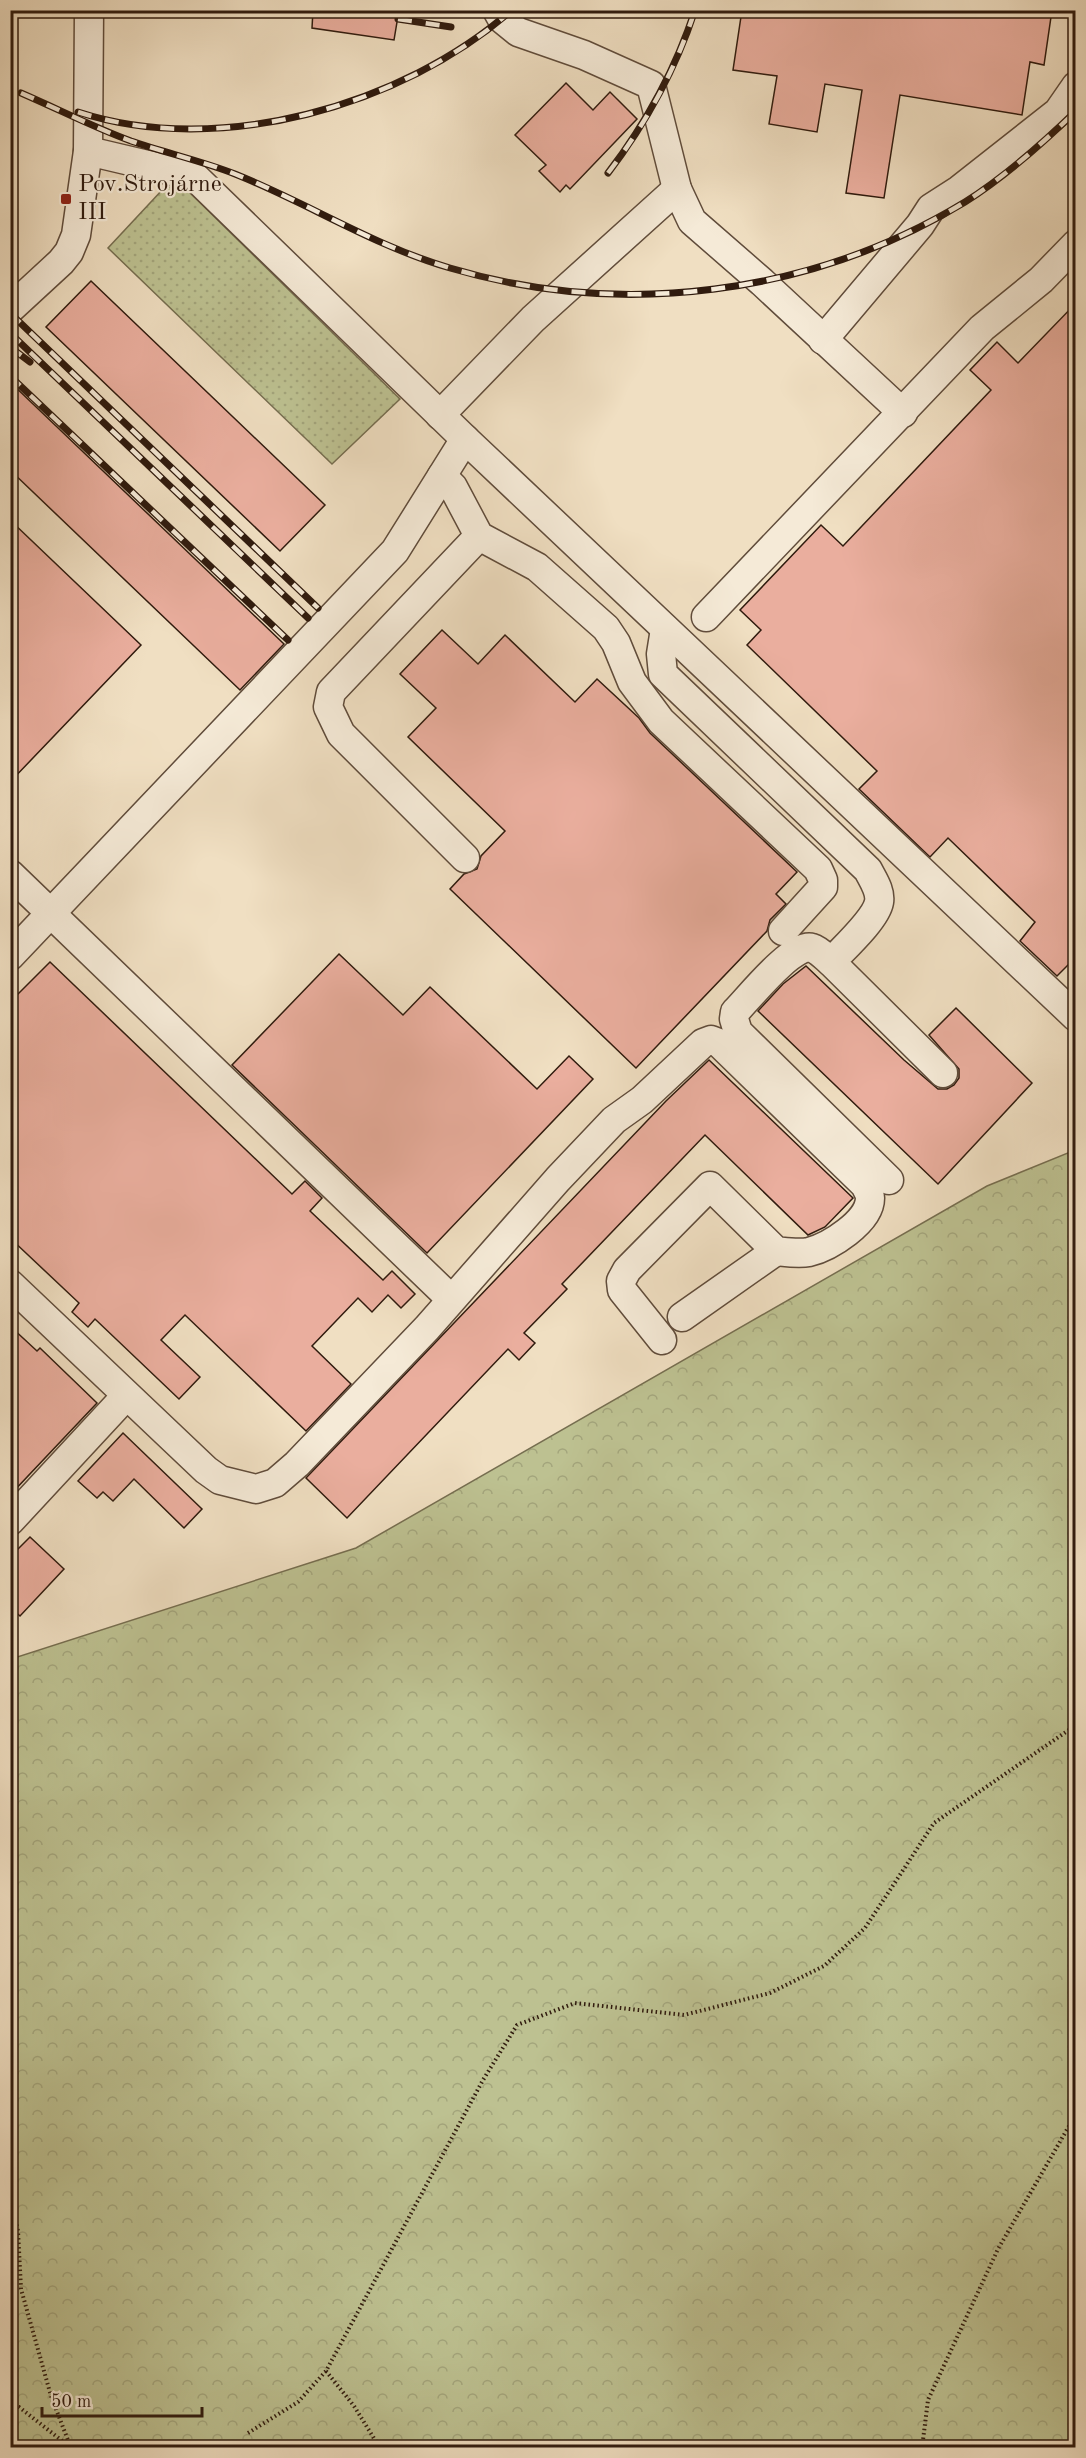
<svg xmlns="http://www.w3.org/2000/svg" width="1086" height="2458" font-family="'Old Standard TT',serif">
<defs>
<pattern id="grass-dots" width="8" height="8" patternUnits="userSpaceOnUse" patternTransform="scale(1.5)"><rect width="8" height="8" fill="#bdc191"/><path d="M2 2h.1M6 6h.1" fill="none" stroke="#a3a57c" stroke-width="1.8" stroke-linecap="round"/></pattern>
<pattern id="forest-crowns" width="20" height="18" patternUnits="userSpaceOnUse" patternTransform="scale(1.5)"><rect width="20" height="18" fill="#bdc191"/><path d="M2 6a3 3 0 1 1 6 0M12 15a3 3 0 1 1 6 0" fill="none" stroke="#a3a57c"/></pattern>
</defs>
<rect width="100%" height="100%" fill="#f0dfc2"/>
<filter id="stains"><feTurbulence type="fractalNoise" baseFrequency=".00333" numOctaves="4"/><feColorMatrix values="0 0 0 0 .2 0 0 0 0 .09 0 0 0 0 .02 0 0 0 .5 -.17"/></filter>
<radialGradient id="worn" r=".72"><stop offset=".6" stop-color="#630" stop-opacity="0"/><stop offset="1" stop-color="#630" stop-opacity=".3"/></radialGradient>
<polygon fill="url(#grass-dots)" stroke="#766e50" stroke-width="1.5" points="182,185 400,399 332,464 108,248 164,188"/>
<polygon fill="url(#forest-crowns)" stroke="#766e50" stroke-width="1.5" points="1075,1150 1075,2447 11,2447 11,1659 356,1548 987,1186"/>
<g fill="#eaae9e" stroke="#301b0e" stroke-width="1.5">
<polygon points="313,10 399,10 394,40 312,28"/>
<polygon points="742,10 1052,10 1044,65 1030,62 1022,115 900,95 884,198 846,193 862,90 825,84 817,132 769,124 777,76 733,70"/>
<polygon points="566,83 593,110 610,92 637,119 570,189 566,185 560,192 539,171 546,165 515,135"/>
<polygon points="91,281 325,505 280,551 46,327"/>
<polygon points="1076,303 1076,957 1057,976 1020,941 1035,922 948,838 930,857 859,789 877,771 747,645 761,630 740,610 821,525 843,546 991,390 970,370 997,342 1018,363"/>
<polygon points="10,382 284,644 240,690 10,470"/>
<polygon points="10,520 141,645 10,782"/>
<polygon points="442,630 478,664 505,635 575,702 597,679 639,718 650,733 797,872 776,894 786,904 770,920 767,931 636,1068 450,889 464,874 477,869 481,856 505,831 408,737 436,708 400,674"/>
<polygon points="339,954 403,1015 430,987 537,1089 569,1056 593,1079 427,1253 232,1065"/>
<polygon points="50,962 292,1194 305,1181 322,1198 310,1211 383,1280 392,1271 415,1294 401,1308 388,1295 372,1312 358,1298 312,1346 351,1384 306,1431 185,1315 161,1340 200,1377 179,1399 95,1319 88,1327 72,1312 79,1303 10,1238 10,1002"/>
<polygon points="806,966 904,1060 938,1089 947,1089 954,1085 959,1078 959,1069 929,1035 956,1008 1032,1083 938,1184 758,1011 783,984"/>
<polygon points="709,1060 853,1198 825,1227 808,1235 705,1135 562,1284 567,1289 524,1333 535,1343 519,1360 508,1349 347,1518 306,1478 666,1101"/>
<polygon points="10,1326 37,1351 40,1348 97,1403 10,1495"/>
<polygon points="123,1433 202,1509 184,1528 134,1479 113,1501 103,1492 97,1498 78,1481"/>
<polygon points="30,1537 64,1569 20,1616 10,1607 10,1557"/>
</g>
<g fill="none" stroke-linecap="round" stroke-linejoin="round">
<g stroke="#604c3b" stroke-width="31">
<g id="minor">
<polyline points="497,10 502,19 518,32 584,55 651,85 677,189 692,221 762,282 903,413"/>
<polyline points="88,151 194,176 465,439 1076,1017"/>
<polyline points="10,309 61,262 69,252 76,235 88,151 89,10"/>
<polyline points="823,340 920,225 931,208 959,190 1058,112 1076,86"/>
<polyline points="440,415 533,319 677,189"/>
<polyline points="442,476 453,487 479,536 537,567 606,628 616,643 632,682 661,721 818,869 823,880 823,887 783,931"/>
<polyline points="706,617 982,328 1041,280 1076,244"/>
<path d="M665 629 661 654 663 674 868 870C873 880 881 891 879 902 876 919 844 948 831 962L943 1073"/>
<polyline points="465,858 341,734 328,707 331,692 479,536"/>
<polyline points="10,874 451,1299"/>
<polyline points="10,956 395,551 465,439"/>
<path d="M831 962C826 958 819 950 812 948 793 942 749 998 735 1012L734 1019 738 1032 889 1180"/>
<path d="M10 1284 206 1470 220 1480 256 1489 275 1483 297 1464 427 1328 558 1179 614 1120 642 1100 703 1043 711 1040 719 1043 865 1185C867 1189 870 1194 870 1198 870 1222 829 1247 809 1252 798 1254 786 1252 776 1251L710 1186 627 1270 621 1281 622 1290 662 1340"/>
<polyline points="682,1317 776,1251"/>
<polyline points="10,1521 126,1396"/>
</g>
</g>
<g stroke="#301b0e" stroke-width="4" stroke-dasharray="1.5 3" stroke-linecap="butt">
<polyline points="10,2194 18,2231 21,2289 51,2396 71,2448"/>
<polyline points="326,2371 354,2406 380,2448"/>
<polyline points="10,2404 19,2407 70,2447"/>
<polyline points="248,2433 298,2402 326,2371 483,2080 517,2025 575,2003 684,2015 770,1993 824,1966 865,1928 934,1823 1076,1725"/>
<polyline points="922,2448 928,2400 998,2249 1076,2114"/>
</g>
<use href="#minor" stroke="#f5ead7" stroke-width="28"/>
<g stroke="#301b0e" stroke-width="7">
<g id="rail">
<polyline points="398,19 451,27"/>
<path d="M21 93C58 109 93 127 131 141 166 153 202 161 235 174 308 203 374 246 450 268 622 319 812 295 965 202 1003 178 1043 143 1076 111"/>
<path d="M78 112C219 158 403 106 512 10"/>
<path d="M608 173C647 122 675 71 695 10"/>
<polyline points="10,313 318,608"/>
<polyline points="10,333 308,618"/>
<polyline points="10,347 30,362"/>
<polyline points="10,376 288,640"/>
</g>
</g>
<use href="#rail" stroke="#f5ead7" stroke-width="4.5" stroke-dasharray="14" stroke-linecap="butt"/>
</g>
<rect fill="#8f2418" stroke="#f5ead7" stroke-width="2" x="60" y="193" width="12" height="12" rx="3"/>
<g text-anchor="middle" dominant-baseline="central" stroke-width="4.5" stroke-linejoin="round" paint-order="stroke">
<g font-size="24" fill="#301b0e" stroke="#f5ead7" text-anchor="start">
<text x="78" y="185">Pov.Strojárne<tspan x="78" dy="28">III</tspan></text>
</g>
</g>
<rect width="1086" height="2458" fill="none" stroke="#f0dfc2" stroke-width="36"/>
<rect x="12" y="12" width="1062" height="2434" fill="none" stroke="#301b0e" stroke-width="3"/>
<rect x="18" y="18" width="1050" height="2422" fill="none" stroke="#301b0e" stroke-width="1.5"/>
<path d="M42 2407v9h160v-9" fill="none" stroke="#301b0e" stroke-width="3"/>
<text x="51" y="2407" font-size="18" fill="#301b0e" stroke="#f5ead7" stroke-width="4.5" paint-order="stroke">50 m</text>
<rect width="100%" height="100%" filter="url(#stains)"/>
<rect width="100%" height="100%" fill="url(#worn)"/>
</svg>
